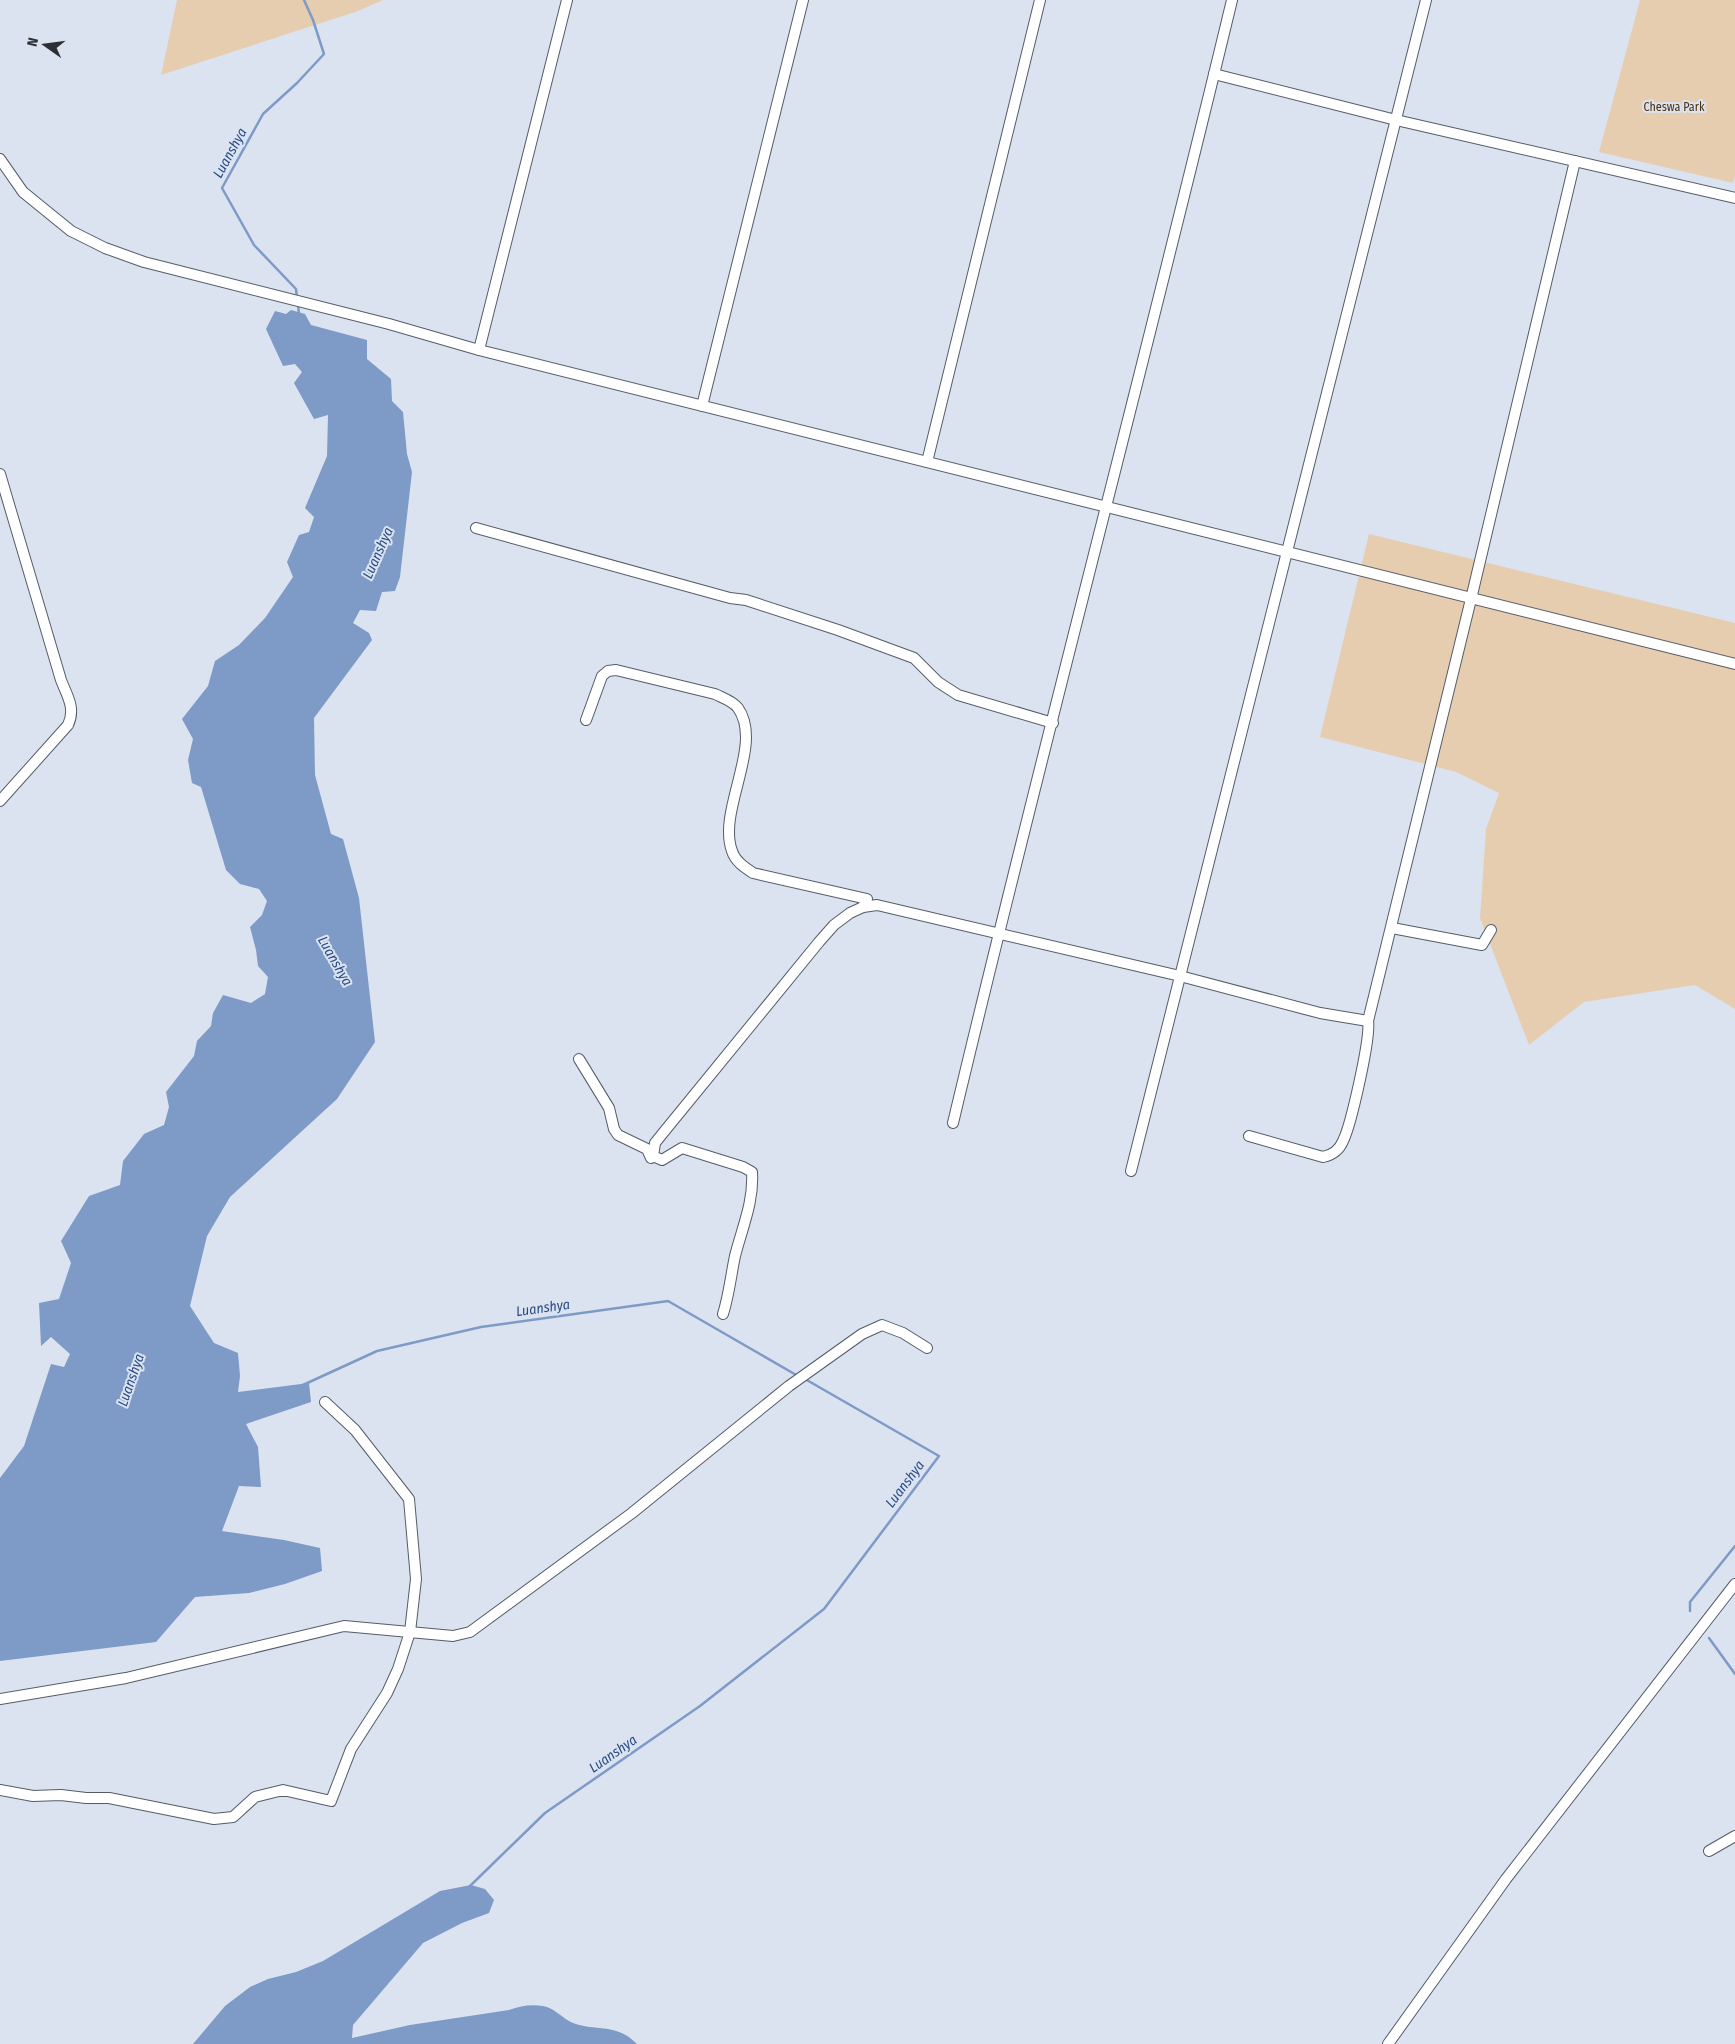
<svg xmlns="http://www.w3.org/2000/svg" width="1735" height="2044" font-family="'Fira Sans Condensed',sans-serif">
<rect width="100%" height="100%" fill="#dbe3f1"/>
<g fill="#e7cdb0">
<polygon points="177,0 383,0 358,11 161,75"/>
<polygon points="1640,0 1735,0 1735,176 1733,183 1599,152"/>
<polygon points="1369,534 1735,623 1735,1009 1695,985 1584,1002 1529,1045 1480,918 1486,829 1499,793 1456,772 1320,737"/>
</g>
<g fill="#7e9ac6">
<polygon points="291,310 305,314 311,325 367,340 367,359 391,379 392,401 403,412 407,454 412,472 400,577 395,591 382,592 376,611 360,610 353,623 369,633 372,640 314,718 315,775 331,834 343,839 359,898 375,1042 337,1099 230,1197 207,1236 190,1306 214,1343 238,1353 240,1376 238,1392 309,1383 311,1402 246,1424 258,1447 261,1487 239,1486 222,1531 284,1540 320,1548 322,1571 285,1584 249,1593 195,1597 156,1642 0,1661 0,1478 24,1446 51,1364 64,1367 70,1354 51,1337 41,1346 39,1303 59,1299 71,1263 61,1241 89,1196 120,1185 123,1161 144,1134 164,1125 169,1107 166,1092 194,1056 197,1041 211,1026 213,1013 223,995 251,1003 265,994 268,977 258,966 256,950 250,927 262,915 267,901 259,889 240,884 226,870 201,787 192,783 188,760 193,739 182,719 208,686 215,661 239,645 265,618 293,577 287,562 299,535 309,532 314,517 305,508 327,456 328,415 314,419 294,383 302,372 295,364 283,366 266,329 275,311 286,314"/>
<path d="M471 1885 485 1889 494 1900 489 1913 462 1923 423 1943 353 2025 352 2038 410 2025 509 2010C521 2006 530 2004 543 2006 554 2008 560 2016 569 2021 592 2033 615 2021 637 2044H193L225 2006 250 1987 268 1979 296 1972 323 1961 440 1891Z"/>
</g>
<g fill="none" stroke-linecap="round" stroke-linejoin="round">
<g stroke="#7e9ac6" stroke-width="2.5">
<polyline points="297,298 296,289 254,245 222,188 263,114 297,83 324,54 313,20 304,0"/>
<polyline points="298,303 299,315"/>
<polyline points="303,1385 377,1351 481,1327 668,1301 798,1376"/>
<polyline points="1690,1611 1690,1602 1735,1546"/>
<polyline points="1709,1638 1735,1674"/>
<polyline points="469,1887 545,1813 700,1706 824,1609 939,1456 805,1379"/>
</g>
<g stroke="#555c68" stroke-width="12">
<g id="minor">
<polyline points="1214,74 1396,120 1735,198"/>
<polyline points="0,159 23,192 71,231 105,248 144,262 389,324 479,350 1735,664"/>
<polyline points="479,350 567,0"/>
<polyline points="702,406 803,0"/>
<polyline points="927,462 1040,0"/>
<path d="M0 474 61 680C67 696 76 708 68 725L0 801"/>
<polyline points="476,528 730,598 746,600 838,630 914,658 938,682 958,695 1053,723"/>
<path d="M586 720 602 676 608 671 616 670 715 694C723 698 733 701 738 708 764 745 717 810 732 851 735 861 744 867 753 873L867 899 863 907"/>
<polyline points="1392,928 1482,945 1491,930"/>
<path d="M579 1059 609 1108 614 1129 618 1135 647 1149 651 1158 653 1156 662 1160 682 1148 743 1167 752 1172C754 1202 742 1228 735 1256 731 1275 729 1295 723 1314"/>
<path d="M953 1123C1042 748 1142 375 1232 0"/>
<path d="M1249 1136 1323 1157C1332 1155 1339 1151 1343 1141 1351 1125 1371 1037 1368 1021"/>
<polyline points="653,1156 655,1143 663,1133 819,942 834,925 850,913 863,907 877,905 1180,976 1320,1013 1368,1021 1471,599 1575,161"/>
<polyline points="1131,1171 1426,0"/>
<polyline points="0,1699 126,1678 344,1626 453,1636 470,1632 632,1513 789,1386 862,1334 882,1325 903,1333 927,1348"/>
<polyline points="0,1790 33,1796 61,1795 86,1798 109,1798 214,1819 233,1817 255,1797 283,1790 331,1801 351,1749 387,1693 398,1669 410,1632 416,1579 409,1499 355,1430 325,1402"/>
<polyline points="1709,1851 1735,1836"/>
<polyline points="1388,2044 1506,1879 1735,1584"/>
</g>
</g>
<use href="#minor" stroke="#fff" stroke-width="10"/>
</g>
<g text-anchor="middle" dominant-baseline="central" stroke-width="4" stroke-linejoin="round" paint-order="stroke">
<g font-size="12" fill="#4c320e" stroke="#dbe3f1">
<text x="1674" y="107">Cheswa Park</text>
</g>
<g font-size="14" font-style="italic" fill="#294c85" stroke="#dbe3f1">
<text transform="translate(230 153) rotate(-61)">Luanshya</text>
<text transform="translate(378 553) rotate(-66)">Luanshya</text>
<text transform="translate(335 961) rotate(60)">Luanshya</text>
<text transform="translate(543 1308) rotate(-8)">Luanshya</text>
<text transform="translate(131 1380) rotate(-71)">Luanshya</text>
<text transform="translate(905 1484) rotate(-53)">Luanshya</text>
<text transform="translate(613 1754) rotate(-35)">Luanshya</text>
</g>
</g>
<g transform="translate(45 45) rotate(284)" stroke="#dbe3f1" stroke-width="4" paint-order="stroke">
<path d="M0-4L9 19L0 12L-9 19Z" fill="#2c2f34"/>
<text y="-8" font-size="14" font-weight="bold" text-anchor="middle" fill="#2c2f34">N</text>
</g>
</svg>
